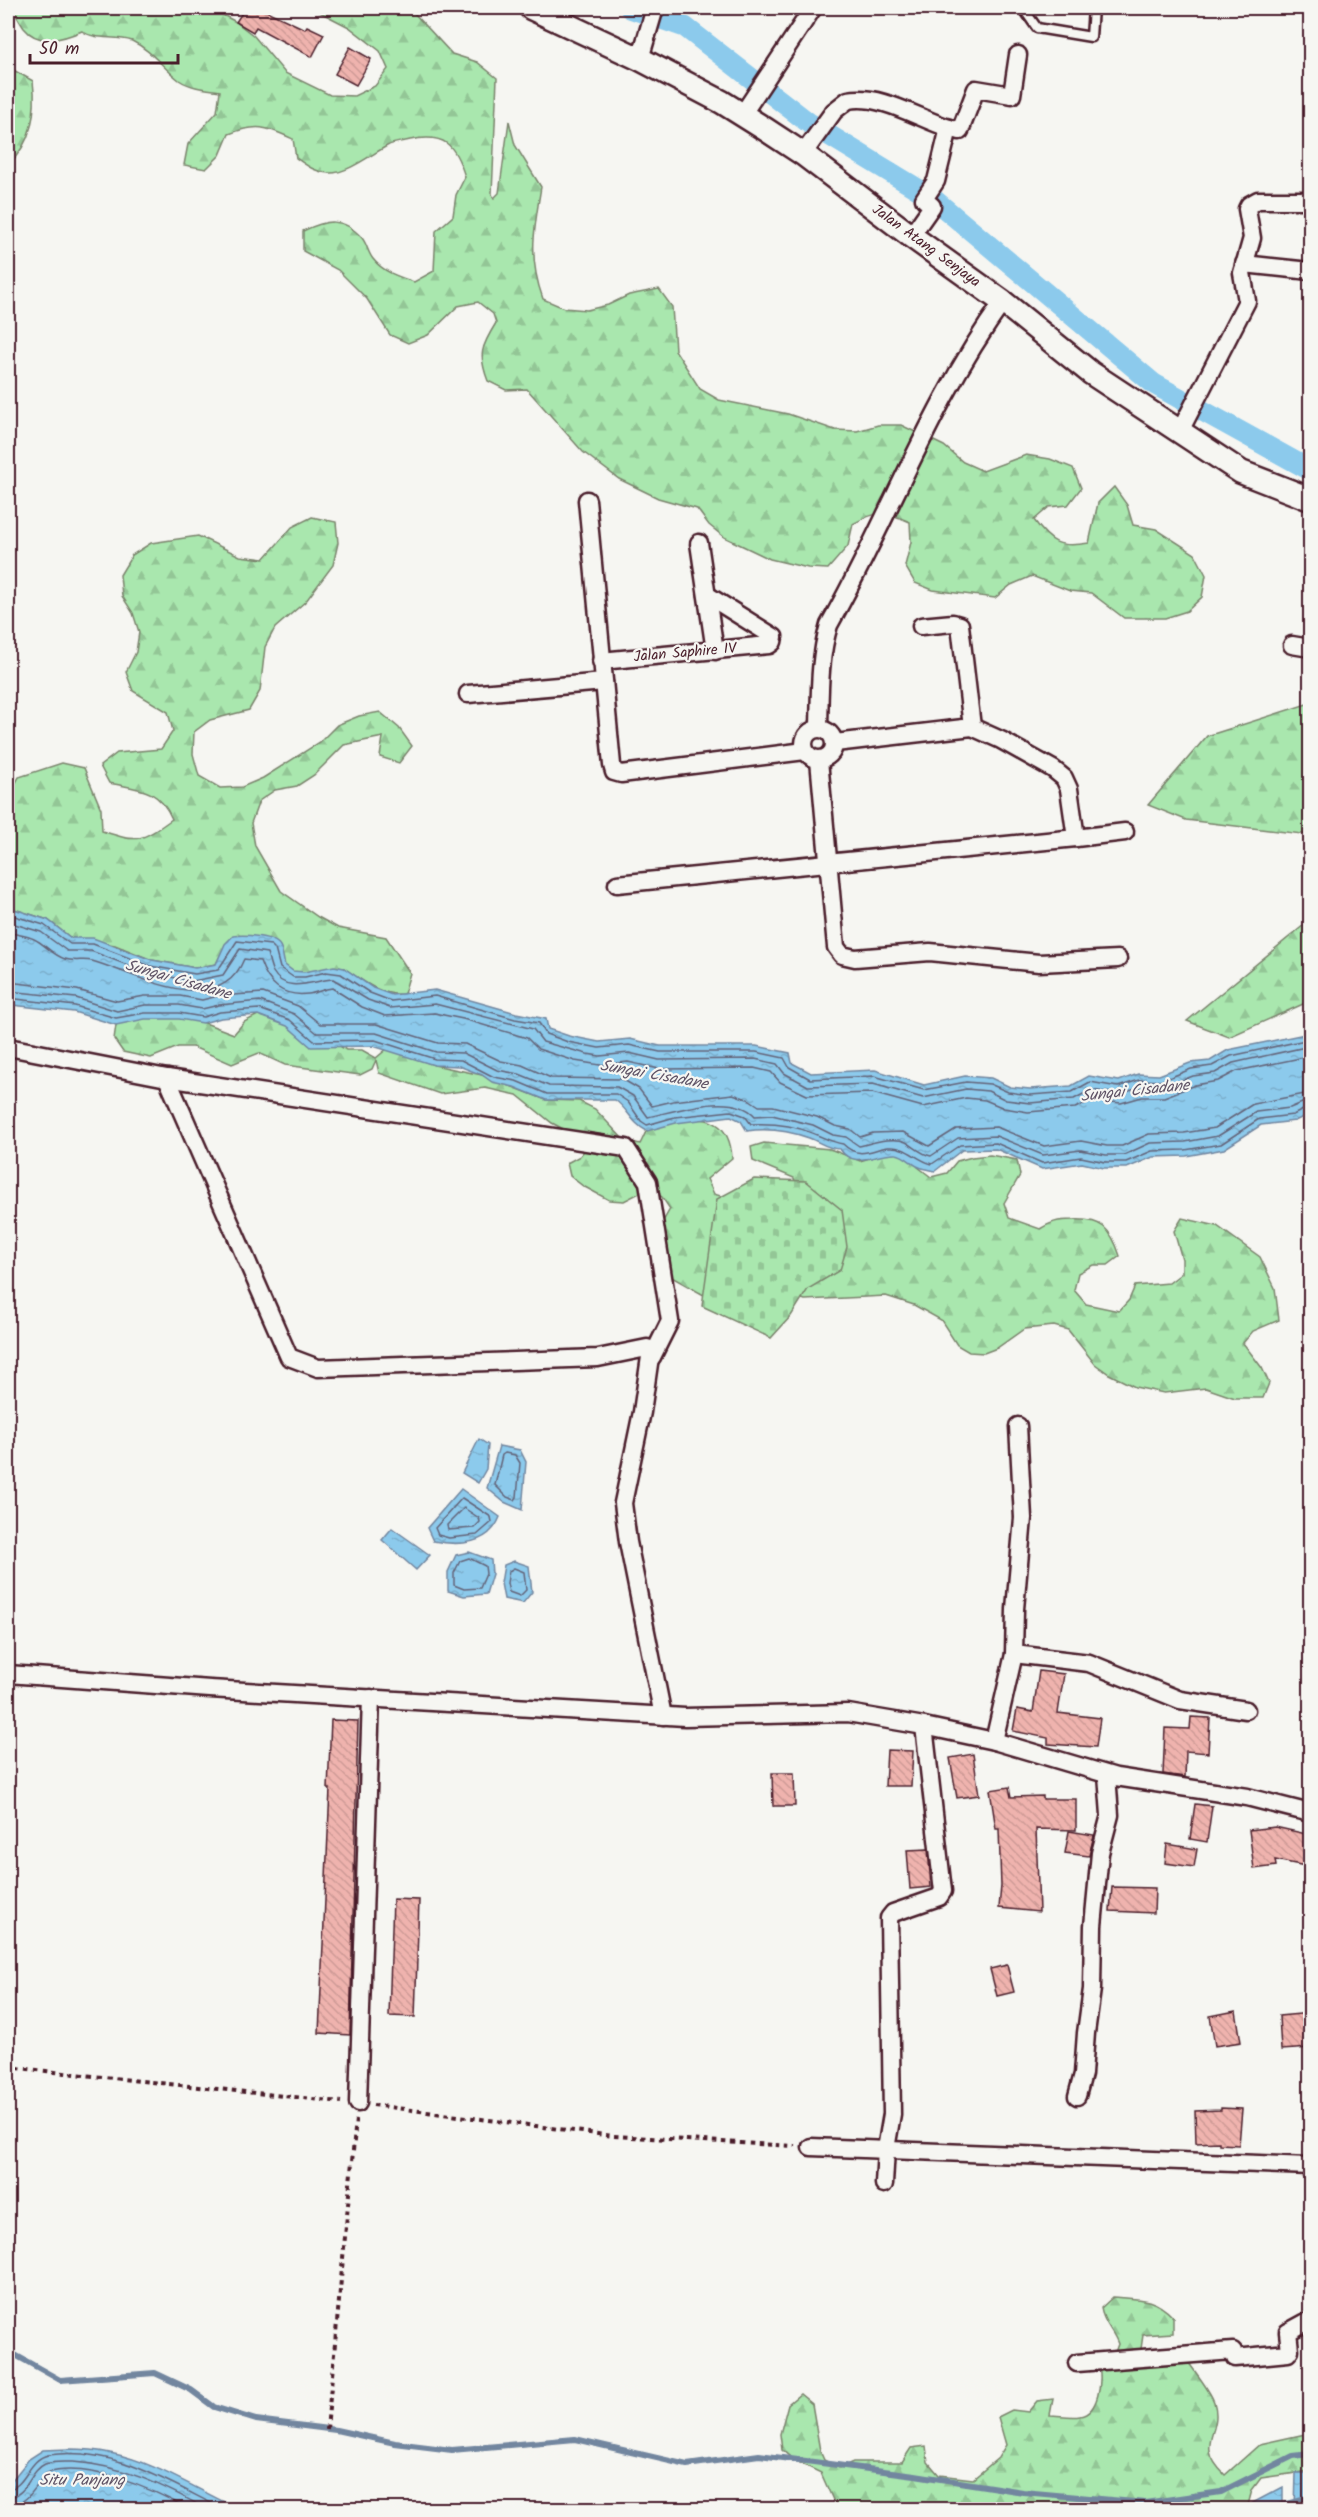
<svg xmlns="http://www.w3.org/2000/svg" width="1318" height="2517" font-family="Kalam,sans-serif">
<defs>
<pattern id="forest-firs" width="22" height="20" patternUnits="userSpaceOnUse" patternTransform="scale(1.5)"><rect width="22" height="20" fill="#a9e7ae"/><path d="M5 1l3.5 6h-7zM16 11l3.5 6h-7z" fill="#93c696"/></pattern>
<pattern id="cemetery-stones" width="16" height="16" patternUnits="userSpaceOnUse" patternTransform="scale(1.5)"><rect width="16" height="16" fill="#a9e7ae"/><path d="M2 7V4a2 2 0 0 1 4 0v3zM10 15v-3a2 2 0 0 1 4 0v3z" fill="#93c696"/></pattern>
<pattern id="water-ripples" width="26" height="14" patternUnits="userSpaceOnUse" patternTransform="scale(1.5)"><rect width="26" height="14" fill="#8ccaec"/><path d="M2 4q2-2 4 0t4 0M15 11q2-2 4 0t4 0" fill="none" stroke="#7aadcb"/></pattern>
<pattern id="building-back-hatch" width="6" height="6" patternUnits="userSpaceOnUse" patternTransform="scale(1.5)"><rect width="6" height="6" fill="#efb3ae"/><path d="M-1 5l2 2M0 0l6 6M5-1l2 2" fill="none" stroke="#ce9a96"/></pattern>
</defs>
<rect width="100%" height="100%" fill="#f6f6f2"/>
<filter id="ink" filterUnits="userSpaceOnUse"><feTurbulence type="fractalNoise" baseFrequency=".0167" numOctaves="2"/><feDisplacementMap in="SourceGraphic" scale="12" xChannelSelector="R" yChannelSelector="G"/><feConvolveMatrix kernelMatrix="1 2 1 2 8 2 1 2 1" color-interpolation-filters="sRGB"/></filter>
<g filter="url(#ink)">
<g fill="url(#forest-firs)" stroke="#7a836c" stroke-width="1.5">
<path d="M11 8H210L236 22 254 36 285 73 330 95 354 96 375 86 388 69 380 51 349 27 312 8H413L415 14 452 54 477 62 497 78 492 194 494 198 499 193 509 121 515 145 541 187C534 229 528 258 543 299L564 308 587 310 608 305 629 295 659 289 672 307 675 350 700 389 719 400 788 414 835 430 857 431 878 425H901L944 446 963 462 983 471 1026 455 1050 459 1073 468 1081 488 1068 505 1049 507 1034 520C1051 544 1060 548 1089 543L1098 503 1114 487 1127 505 1133 525 1156 529 1195 554 1206 575 1202 597 1187 611 1165 618H1124L1091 593 1070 591 1032 576 1011 585 995 598 933 590 915 583 905 566 911 542 910 522C884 511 877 510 853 524L848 546 828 569 808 568 770 559 724 537 709 525 697 509 658 498 619 479 583 452 527 389 506 390 488 381C478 355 481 347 496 323L493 314 478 302 458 306 428 335 408 343 390 335 367 299 338 270 303 251V231C326 220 343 216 362 238 367 244 368 253 373 259 383 272 399 277 414 282L434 271 436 231 453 216 456 195 465 177C455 144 445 133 410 140 403 142 394 142 387 146 372 154 347 174 329 173 315 172 307 166 296 158L293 139C266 127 258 123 229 134L220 155 206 169 184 165 188 144 217 112 220 91C207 89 191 88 179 80 163 68 151 50 132 41 116 35 95 41 82 31 63 39 39 47 24 28 19 21 16 14 11 8Z"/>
<path d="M8 67 33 81C37 111 32 143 8 165Z"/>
<path d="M312 517 336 522 338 543 333 565 306 601 275 628 265 647 260 691 249 710 210 720 194 732 193 754 199 776 220 788 242 787 263 778 320 742 337 725 359 716 380 712 399 728 412 746 399 763 380 757 383 737 344 745 314 775 297 786 275 790 259 801 251 823 255 846 281 891 318 917 338 928 386 937 410 973 404 994C381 996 363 981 344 968L292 978 226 944 216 964 195 968 174 964 152 960 115 945 71 938 48 920 8 907V796L19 777 62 763 84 768 101 809 102 831C139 843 140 842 172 819 159 788 139 789 109 783L100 766 117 753 161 749 173 731 168 712 133 691 126 672 136 652 139 632 133 613 122 596 120 575 132 555 151 543 198 536 240 556 264 559 292 527Z"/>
<polygon points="1310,703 1310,835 1186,820 1148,805 1207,736"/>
<polygon points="1310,920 1310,1001 1229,1037 1187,1021"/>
<path d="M127 1014 189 1017 234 1034 244 1022 258 1015 319 1033 346 1050H362L376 1058 388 1048 434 1065 482 1075 546 1100 579 1101 595 1109 624 1140 640 1144C642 1141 644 1135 646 1132 654 1123 666 1122 677 1120 708 1115 730 1122 732 1158L707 1179 714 1194 730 1199 798 1193 794 1178 753 1161 751 1147 764 1143 830 1149 860 1161 890 1152 908 1153 918 1167 931 1177 947 1173 957 1161 972 1157 990 1155 1017 1160 1020 1175 1004 1203 1009 1218 1040 1229C1051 1222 1058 1220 1072 1220 1101 1218 1111 1228 1120 1256L1108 1265H1093L1078 1273 1074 1290 1086 1304 1119 1311 1129 1300 1135 1286 1169 1283 1182 1273V1259L1174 1231 1182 1218 1217 1226 1260 1257 1275 1288 1279 1320 1253 1331 1243 1343 1262 1368 1269 1383 1263 1398H1235L1206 1388 1164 1393 1135 1387 1109 1374 1095 1364 1068 1330 1054 1326 1024 1329 997 1348 984 1353 969 1352 957 1345 941 1320 914 1305 886 1296 805 1300 792 1296 709 1298 668 1275 654 1237 670 1209 662 1197 649 1188 624 1201 609 1200 583 1186 570 1176 567 1163 580 1156 590 1143 552 1123 517 1095 485 1088 440 1094 379 1073 376 1060 372 1069 360 1075 285 1065 259 1053 232 1064 193 1047H178L151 1058 123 1052 114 1039 116 1025Z"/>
<path d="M1113 2297C1139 2299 1154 2297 1173 2317V2333L1143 2335 1141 2349 1149 2362 1183 2355C1192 2368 1209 2388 1214 2402 1224 2434 1192 2443 1225 2475L1260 2444 1310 2433V2471L1261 2478 1252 2490 1247 2509H837L821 2473 794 2460 782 2450 780 2434 788 2404 800 2394 812 2404 820 2451 824 2460 839 2468 853 2462H902L911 2448 926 2446 928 2462 939 2475 973 2479 998 2458 1006 2445 998 2417 1012 2410 1028 2412 1037 2401 1053 2399 1050 2415C1059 2415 1071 2418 1080 2416 1099 2413 1102 2381 1099 2366L1113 2358 1118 2344C1113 2330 1103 2323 1101 2308Z"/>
</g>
<polygon fill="url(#cemetery-stones)" stroke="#7a836c" stroke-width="1.5" points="754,1179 806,1181 842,1210 847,1247 840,1270 808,1289 791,1316 771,1338 702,1306 717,1199"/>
<g fill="url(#water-ripples)" stroke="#72869f" stroke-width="1.5">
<path d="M8 907 48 920 71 938H93L152 960 185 966 195 968 216 964 225 944 233 936C243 934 275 936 280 946 283 951 283 959 285 965L293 971 304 972 334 966 344 968 373 988 392 995 435 990 516 1013 546 1019 548 1029 569 1036 599 1042 630 1039 660 1046H756L790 1053 792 1063 811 1073 875 1070 924 1085 965 1076 991 1078 1010 1087 1030 1089 1071 1086 1089 1076 1119 1081 1138 1074 1159 1075 1190 1063 1210 1061 1228 1050 1310 1033V1116H1305L1295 1121 1261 1125 1224 1149 1186 1156 1153 1157 1127 1168H1104L1082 1163 1042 1169 996 1149 962 1150 935 1171C929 1169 922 1169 917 1166 910 1162 904 1155 896 1154 877 1153 853 1170 840 1149 827 1149 820 1142 809 1138 789 1131 768 1128 747 1131L741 1121 731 1116 676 1123 647 1131C632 1124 628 1109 615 1100H546L514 1087 492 1082 482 1075 459 1066 434 1065 373 1046 311 1047 287 1026 258 1015 221 1018 203 1023 179 1019H145L116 1025 74 1012 12 1005 8 1003Z"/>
<polygon points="479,1439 488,1445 486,1469 478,1483 462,1473"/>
<polygon points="499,1446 520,1450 526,1462 522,1510 504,1502 487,1488"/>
<path d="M461 1489 500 1517C489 1545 459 1546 433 1541L427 1528Z"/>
<polygon points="392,1528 430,1555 416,1570 382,1540"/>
<polygon points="469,1552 491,1560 492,1574 486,1594 464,1596 448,1591 448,1572 456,1555"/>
<polygon points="514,1561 529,1566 532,1592 523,1603 504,1599 501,1583 504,1565"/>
<path d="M68 2449C82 2449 97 2450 110 2453 156 2462 197 2490 239 2509H8V2485L29 2459 43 2450Z"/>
<polygon points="1296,2473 1310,2473 1310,2509 1295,2509"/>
<polygon points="1283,2487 1283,2509 1250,2509 1249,2505"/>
</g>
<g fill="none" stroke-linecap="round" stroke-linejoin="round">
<g stroke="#646378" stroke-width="1.5">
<polyline points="8,914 44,925 70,944 93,944 150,966 195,974 218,970 237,941 271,945 275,949 280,968 293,977 305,977 326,972 341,974 370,993 391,1001 435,996 515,1019 539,1023 546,1034 568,1042 599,1048 629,1045 660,1052 756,1052 784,1058 789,1067 810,1079 874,1076 924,1090 966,1082 990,1084 1008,1092 1030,1095 1072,1092 1090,1082 1118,1087 1139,1080 1161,1081 1191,1069 1212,1066 1231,1056 1310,1039"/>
<path d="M8 922 41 932 67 951H91L148 973 193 981 223 975 240 949 267 953C269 959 270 966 273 972 286 995 314 980 333 979L368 1000 390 1008 435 1004 533 1029 543 1042 587 1054 600 1056 629 1053 659 1060 755 1059 777 1064 784 1073 808 1086 873 1084 923 1098 966 1089 988 1091 1006 1100 1030 1103 1074 1099 1091 1090 1118 1094 1140 1088H1162L1193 1076 1215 1073 1233 1063 1310 1046"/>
<path d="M8 932C16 935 26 935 34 939 45 944 52 955 65 959 74 962 83 959 92 961 135 973 219 1022 244 959L260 961C268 984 282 997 308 994 316 993 323 989 332 988L362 1007 385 1016 434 1013 463 1019 527 1038 538 1049 575 1061 600 1065 628 1062 659 1069 754 1068 771 1072 780 1082 807 1095 872 1093 923 1107 966 1098 985 1100 1004 1108 1028 1112 1075 1108 1093 1100 1121 1103 1142 1097H1164L1195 1085 1218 1081 1237 1071 1310 1056"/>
<polyline points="8,982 77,990 117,1001 145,996 180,996 202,1000 218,996 263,993 298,1006 320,1024 376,1024 438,1043 465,1044 501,1061 522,1065 551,1078 622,1079 639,1089 652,1106 673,1101 733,1094 750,1100 759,1106 773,1106 817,1117 835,1126 850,1129 860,1137 873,1133 903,1132 929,1146 956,1129 996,1127 1044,1146 1081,1141 1107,1146 1122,1146 1149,1134 1184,1133 1215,1128 1253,1104 1310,1093"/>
<path d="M8 991 76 998 117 1011 145 1005H179L202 1009 219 1005 260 1001 294 1014 317 1033H376L436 1052 463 1053 497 1070 519 1074 549 1086 617 1087 633 1096 648 1117C676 1111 733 1091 755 1116L772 1115 813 1125 833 1135 846 1137 859 1146C872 1143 893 1136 906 1142 915 1147 921 1154 931 1156L958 1138 996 1136 1043 1155 1081 1150 1106 1155H1124L1150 1143 1185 1142 1218 1136 1256 1112 1290 1108 1302 1103 1310 1102"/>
<path d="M8 998 75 1006 116 1018 145 1013H179L203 1017 220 1012 259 1009 290 1020 314 1041 375 1040 435 1059 461 1060 494 1077 516 1081 547 1094H616L628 1102 641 1121 647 1125 675 1117 731 1111 745 1116 751 1124C771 1123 793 1125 812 1133 823 1137 831 1142 843 1144 864 1165 879 1140 902 1149 913 1153 920 1161 932 1164L960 1145 996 1143 1042 1163 1081 1157 1105 1162H1126L1152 1151 1185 1150 1221 1144 1259 1119 1293 1115 1303 1110H1310"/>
<polygon points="505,1453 515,1455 520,1463 517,1497 515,1500 507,1497 495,1485 502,1455"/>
<polygon points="462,1498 491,1517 492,1522 477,1535 449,1538 438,1535 435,1528"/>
<polygon points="464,1508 479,1518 480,1522 474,1528 448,1530 447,1525"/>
<polygon points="469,1558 485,1566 486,1574 480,1588 464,1589 454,1585 454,1573 460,1561"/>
<polygon points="514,1568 524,1572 526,1590 520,1596 509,1592 507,1583 509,1571"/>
<path d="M8 2489C26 2487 28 2459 48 2455 113 2445 169 2483 225 2510"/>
<path d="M8 2497C28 2496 29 2471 45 2464 53 2461 64 2462 73 2462 122 2465 165 2486 208 2510"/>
<path d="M8 2506C28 2505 35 2486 47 2473 89 2461 153 2489 190 2510"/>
</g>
<g stroke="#72869f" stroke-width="6">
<polyline points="8,2351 60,2380 155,2373 191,2390 214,2407 256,2420 336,2430 395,2443 452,2450 575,2439 687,2465 759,2455 915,2475 1023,2492 1145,2503 1221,2492 1293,2456 1310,2454"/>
<polyline points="1265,2510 1310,2498"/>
</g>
<polyline stroke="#8ccaec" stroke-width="21" points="630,8 685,27 809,123 931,197 1154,384 1310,470"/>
</g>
<g fill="url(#building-back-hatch)" stroke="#4a1f2b" stroke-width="1.5">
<polygon points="245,8 260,8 305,29 307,26 324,34 312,57 256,27 253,32 236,22"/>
<polygon points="350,47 371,59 356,85 335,74"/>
<polygon points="1039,1671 1064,1674 1058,1713 1100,1718 1096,1747 1048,1744 1048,1738 1013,1731 1017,1709 1033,1712"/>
<polygon points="1191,1717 1210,1718 1208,1753 1186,1751 1185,1777 1163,1774 1165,1728 1190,1729"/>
<polygon points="331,1720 358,1721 350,2035 319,2033 330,1789 328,1789"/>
<polygon points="887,1750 913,1751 911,1786 885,1786"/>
<polygon points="973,1754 979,1795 957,1798 950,1758"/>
<polygon points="772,1773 794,1773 795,1806 773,1806"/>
<polygon points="1009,1787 1011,1797 1043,1796 1043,1799 1076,1799 1076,1830 1036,1829 1039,1912 999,1908 1001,1886 999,1829 996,1829 990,1790"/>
<polygon points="1195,1804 1212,1806 1207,1842 1190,1839"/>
<polygon points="1275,1827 1311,1835 1311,1867 1275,1860 1276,1866 1254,1869 1249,1830"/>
<polygon points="1069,1831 1094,1835 1089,1856 1065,1853"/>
<polygon points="1167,1844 1197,1849 1194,1867 1165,1863"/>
<polygon points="928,1849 931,1887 910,1889 907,1850"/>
<polygon points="1112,1887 1155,1888 1154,1913 1110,1911"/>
<polygon points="393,1899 419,1900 415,2017 389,2016"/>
<polygon points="1007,1965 1014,1992 997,1996 990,1969"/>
<polygon points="1236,2011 1241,2042 1215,2046 1210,2016"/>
<polygon points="1311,2013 1311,2048 1281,2050 1279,2016"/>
<polygon points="1221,2108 1242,2109 1239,2145 1219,2144 1219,2142 1196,2143 1195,2111 1221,2110"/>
</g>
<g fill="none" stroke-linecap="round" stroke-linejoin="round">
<g stroke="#4a1f2b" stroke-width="13">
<polyline id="lane" points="1023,8 1037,28 1091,37 1093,8"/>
</g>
<g stroke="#4a1f2b" stroke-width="21">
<g id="street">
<polyline points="640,59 655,8"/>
<polyline points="742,115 813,8"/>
<path d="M803 154 834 111 848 100C882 94 917 118 949 128"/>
<polyline points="911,236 932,206 924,199 936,181 949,128 960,131 976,89 1012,95 1018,55"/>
<polyline points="1244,264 1310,271"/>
<polyline points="1179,433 1247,301 1242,273 1252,238 1247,209 1249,205 1258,200 1310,200"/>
<polyline points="587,500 612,765 614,772 621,774 805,751"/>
<polyline points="699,543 715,651"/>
<polyline points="921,626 953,623 960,625 972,727"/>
<polyline points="1292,645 1310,648"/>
<polyline points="601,661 769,645 773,642 774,637 707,595"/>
<polyline points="468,694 604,682"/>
<path d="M819 727C820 692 819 659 829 625 889 519 931 401 1003 302"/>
<circle cx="819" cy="744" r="15"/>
<polyline points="819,760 836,947 842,955 855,958 930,952 1039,963 1118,959"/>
<polyline points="1076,838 1125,832"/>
<polyline points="617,884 1076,838 1069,789 1064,778 1053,769 1001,740 972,727 835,743"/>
<polyline points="8,1047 167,1078 289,1357 318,1368 598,1358 647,1348 651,1350 642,1412 623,1503 628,1542 663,1716"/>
<polyline points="167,1078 626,1148 648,1182 670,1321 652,1357"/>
<polyline points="1014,1654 1089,1663 1180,1700 1246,1710"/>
<polyline points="8,1674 210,1689 685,1717 848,1713 924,1726 994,1741 1116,1777 1247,1797 1310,1813"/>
<polyline points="994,1741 1014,1654 1015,1609 1023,1518 1018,1426"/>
<polyline points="1077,2096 1083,2074 1086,2033 1092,1989 1093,1926 1100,1853 1110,1815 1107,1775"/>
<polyline points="358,2103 371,1698"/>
<polyline points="811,2147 1310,2166"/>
<polyline points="884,2184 886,2149 892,2114 889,1918 893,1913 939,1897 943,1891 924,1726"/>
<polyline points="1077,2363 1233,2351 1235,2358 1288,2353 1290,2350 1288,2332 1310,2320"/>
</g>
</g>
<g stroke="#4a1f2b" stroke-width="27">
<polyline id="secondary" points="531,8 640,59 722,102 765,129 803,154 911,236 1003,302 1091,373 1241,472 1310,499"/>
</g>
<g stroke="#4a1f2b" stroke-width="4" stroke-dasharray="4.5 4.5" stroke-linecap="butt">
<polyline points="8,2067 341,2102"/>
<polyline points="373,2105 613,2136 795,2146"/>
<polyline points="327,2429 356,2119"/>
</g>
<use href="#lane" stroke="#f6f6f2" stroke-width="8"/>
<use href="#street" stroke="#f6f6f2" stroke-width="16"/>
<use href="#secondary" stroke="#f6f6f2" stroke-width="22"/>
</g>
</g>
<g text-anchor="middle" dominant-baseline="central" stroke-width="4.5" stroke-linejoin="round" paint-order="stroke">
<g font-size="15" fill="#4a1f2b" stroke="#f6f6f2">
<text transform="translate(926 246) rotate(36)">Jalan Atang Senjaya</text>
<text transform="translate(685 653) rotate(-5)">Jalan Saphire IV</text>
</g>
<g font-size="16" font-style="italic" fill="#5e5265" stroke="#f6f6f2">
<text transform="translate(178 980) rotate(16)">Sungai Cisadane</text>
<text transform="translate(654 1075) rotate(10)">Sungai Cisadane</text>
<text transform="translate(1135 1091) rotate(-6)">Sungai Cisadane</text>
<text x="82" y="2480">Situ Panjang</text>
</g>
</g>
<rect width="1318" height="2517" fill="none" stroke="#f6f6f2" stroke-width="30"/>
<rect x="15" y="15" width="1288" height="2487" fill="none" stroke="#4a1f2b" stroke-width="2" filter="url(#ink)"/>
<path d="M30 54v9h148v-9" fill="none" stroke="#4a1f2b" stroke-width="3"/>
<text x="39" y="54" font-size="18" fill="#4a1f2b" stroke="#f6f6f2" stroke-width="4.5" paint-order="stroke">50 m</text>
</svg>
